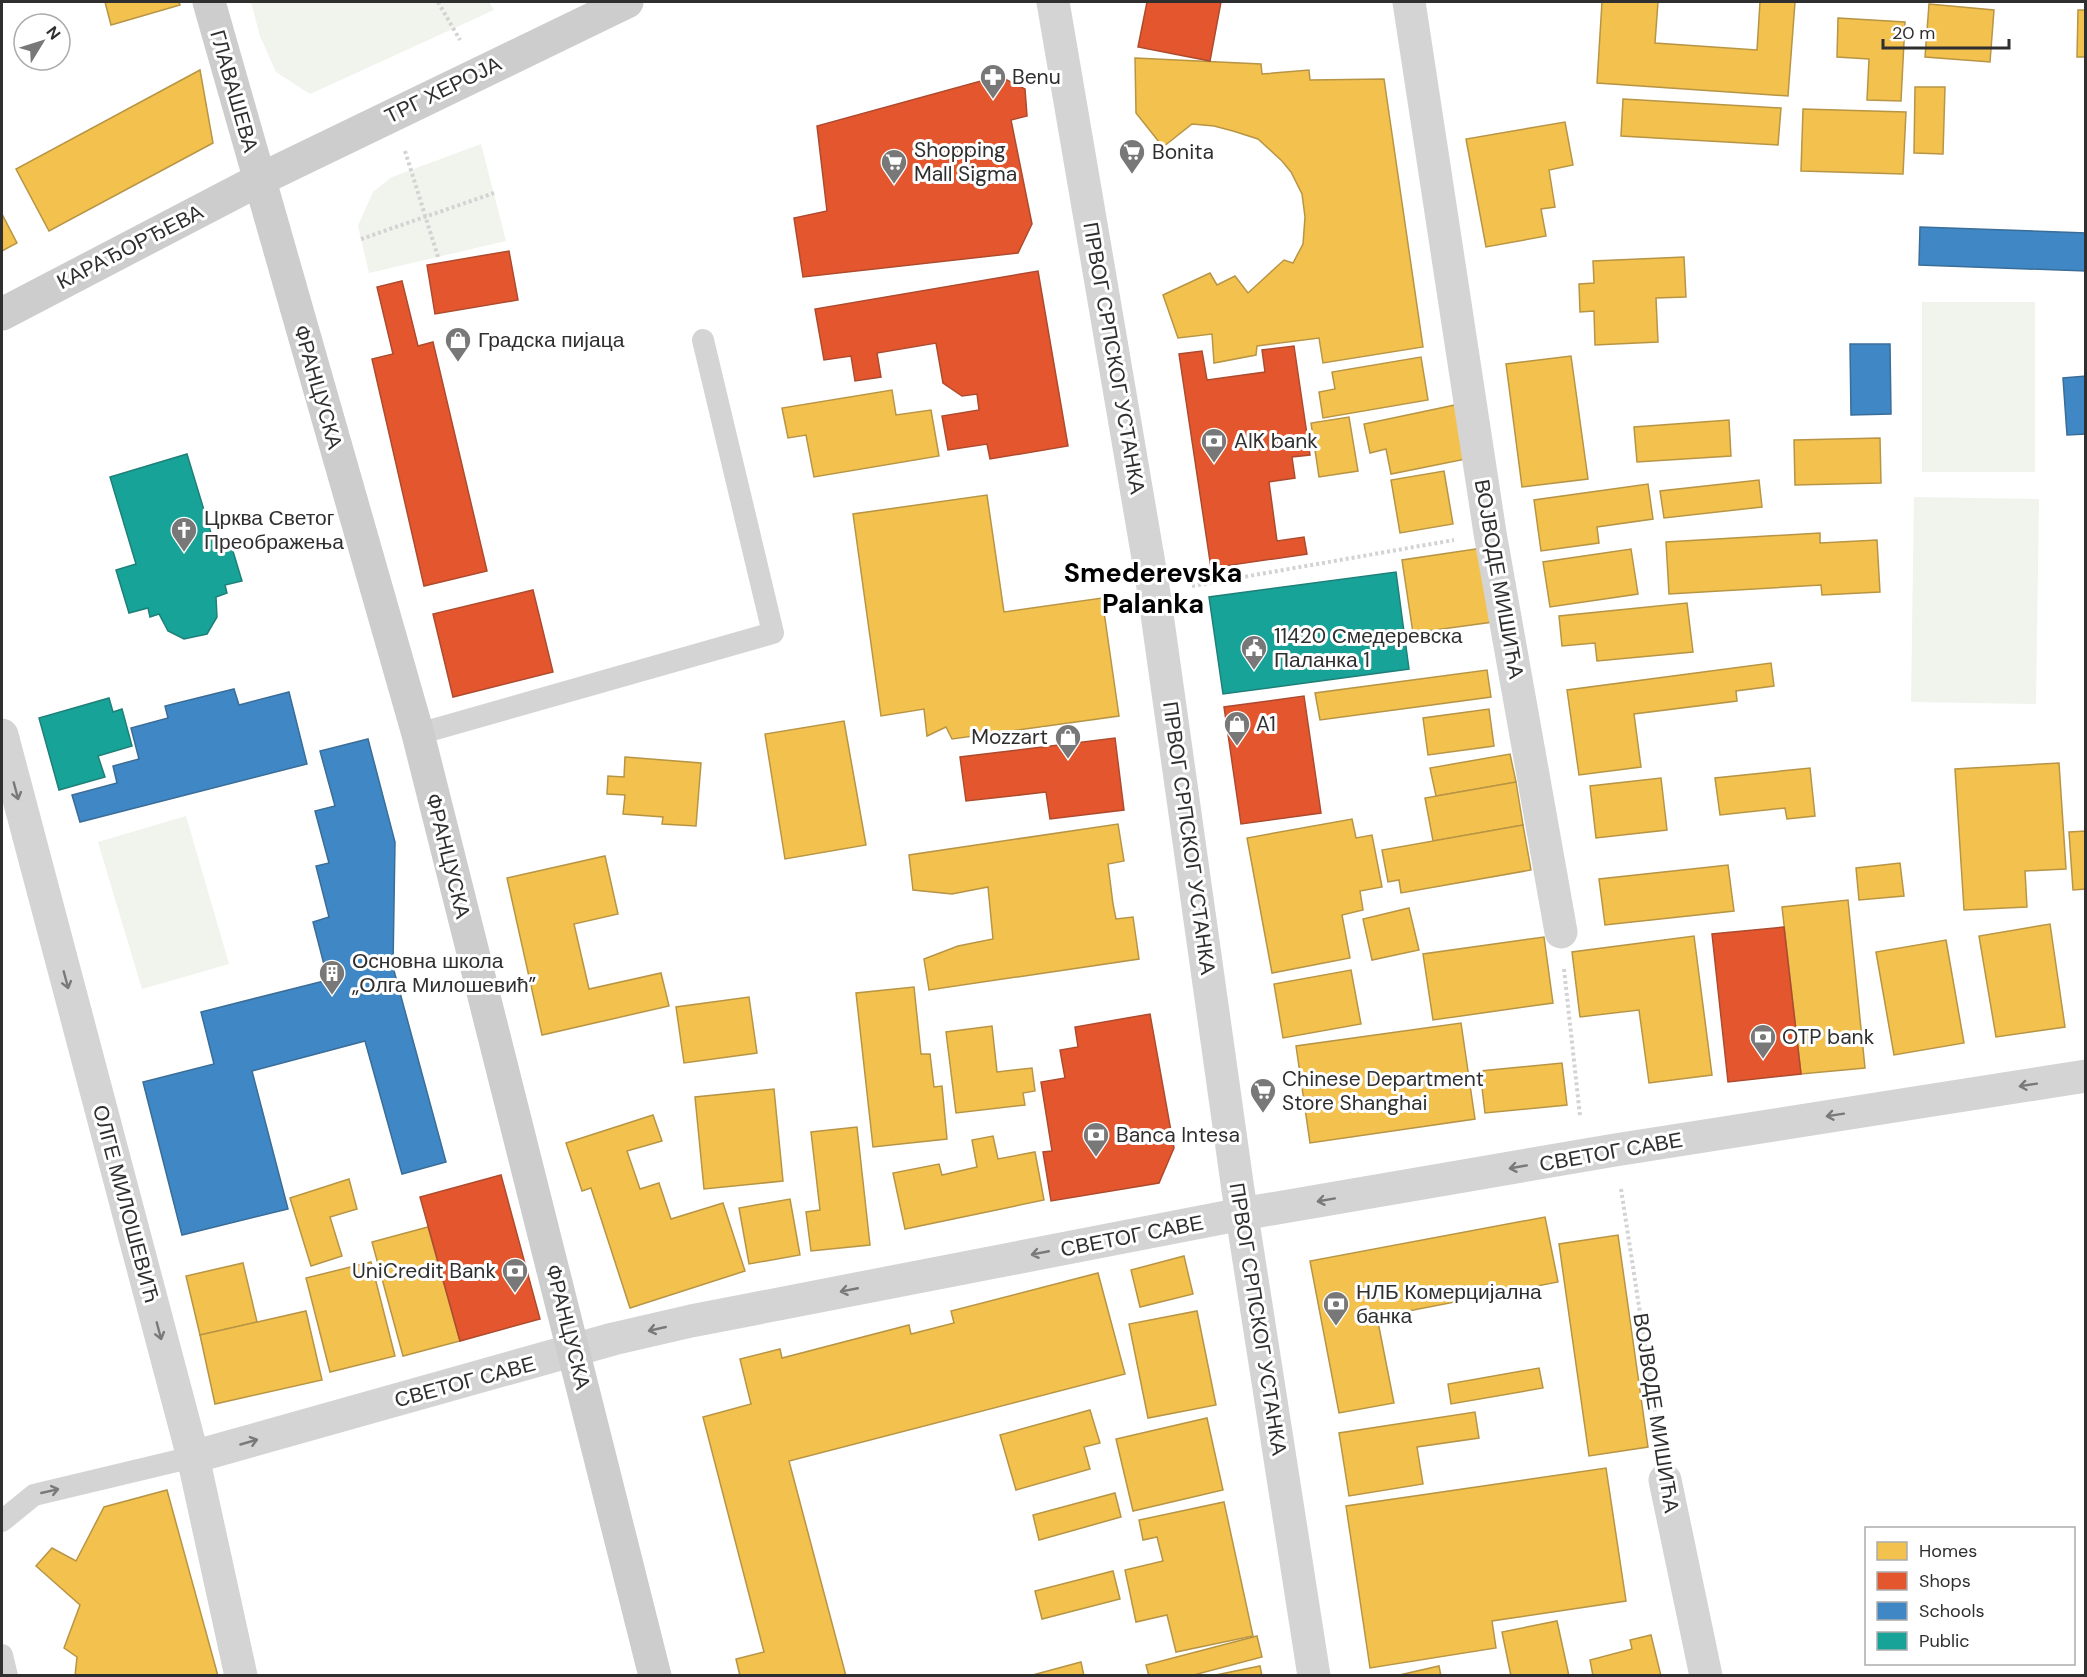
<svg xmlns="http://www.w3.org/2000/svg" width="2087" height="1677" font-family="'DM Sans',sans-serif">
<rect width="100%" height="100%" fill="#fff"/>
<g fill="#f1f3ed">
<polygon points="251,2 489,2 494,10 310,94 276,72 260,36"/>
<polygon points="481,144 506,241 369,273 358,226 373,192 392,177"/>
<rect x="1922" y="302" width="113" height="170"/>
<polygon points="1914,497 2039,499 2036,704 1911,702"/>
<polygon points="186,816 229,964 142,989 98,842"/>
</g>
<g fill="#f2c14e" stroke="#b89545" stroke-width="1.5">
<polygon points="105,2 179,2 180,5 111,25"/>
<polygon points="1602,2 1658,2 1655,43 1757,50 1760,2 1795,2 1788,96 1597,83"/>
<polygon points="1929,4 1994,10 1990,62 1925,57"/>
<polygon points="2078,10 2086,10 2086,57 2077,57"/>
<polygon points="1838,18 1905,22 1901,101 1867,100 1869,59 1837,57"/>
<polygon points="1135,58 1261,64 1262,74 1309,70 1310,80 1384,79 1423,347 1323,363 1319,338 1257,346 1256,355 1214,363 1212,334 1178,338 1163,295 1210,273 1217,285 1235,276 1248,293 1284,260 1293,263 1303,244 1305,217 1302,194 1291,172 1282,161 1258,139 1233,131 1214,126 1192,124 1163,147 1136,113"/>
<polygon points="200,70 213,143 49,231 16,169"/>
<polygon points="1915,87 1945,87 1943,154 1914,153"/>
<polygon points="1623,99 1781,108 1778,145 1621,136"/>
<polygon points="1803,109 1906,112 1903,174 1801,171"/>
<polygon points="1565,122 1573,165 1549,170 1555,207 1541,209 1546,236 1486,247 1466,139"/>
<polygon points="2,214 17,243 2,251"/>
<polygon points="1684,257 1686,297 1656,298 1658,342 1595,345 1594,311 1580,312 1579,284 1594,283 1593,261"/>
<polygon points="1571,356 1588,479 1522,487 1506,364"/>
<polygon points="1421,357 1428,400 1323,418 1319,392 1335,389 1332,372"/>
<polygon points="892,390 896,415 931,410 939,456 814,477 806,435 788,438 782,408"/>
<polygon points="1455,405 1466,459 1391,474 1386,449 1370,453 1364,424"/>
<polygon points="1349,417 1358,471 1319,477 1311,423"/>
<polygon points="1729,420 1731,456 1637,462 1634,427"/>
<polygon points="1880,438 1881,483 1795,485 1794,440"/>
<polygon points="1444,471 1453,524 1400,533 1391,480"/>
<polygon points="1759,480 1762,507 1664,518 1660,491"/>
<polygon points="1648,484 1653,519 1597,527 1599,543 1541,551 1534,500"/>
<polygon points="987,495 1004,612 1102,598 1119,716 952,739 946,727 927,736 924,709 881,716 853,514"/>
<polygon points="1820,533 1820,543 1877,540 1880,592 1822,595 1821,585 1669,594 1666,542"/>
<polygon points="1482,548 1493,622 1413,633 1402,560"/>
<polygon points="1631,549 1638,594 1550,607 1543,562"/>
<polygon points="1687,603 1693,652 1597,661 1595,643 1562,646 1559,616"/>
<polygon points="1771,663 1774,686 1736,691 1737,701 1634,714 1641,767 1579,775 1567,690"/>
<polygon points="1487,670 1491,697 1320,720 1315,693"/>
<polygon points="1489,709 1494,746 1428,755 1423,718"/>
<polygon points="844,721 866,845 785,859 765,734"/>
<polygon points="1510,754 1516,782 1436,796 1430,768"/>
<polygon points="625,757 701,763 696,826 662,824 663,817 623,814 625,795 607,794 608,776 624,777"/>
<polygon points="2059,763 2066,869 2025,871 2027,907 1964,910 1955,769"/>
<polygon points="1810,768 1815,816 1787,819 1785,808 1720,815 1715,778"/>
<polygon points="1661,778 1667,830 1596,838 1590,786"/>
<polygon points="1516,782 1523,825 1433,841 1425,798"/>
<polygon points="1352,819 1356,838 1372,835 1382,887 1360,891 1363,910 1342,915 1350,958 1272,973 1247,838"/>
<polygon points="1118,824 1124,861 1108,864 1113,904 1116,919 1133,917 1139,959 929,990 924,959 958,946 993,939 988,887 952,894 913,890 909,855"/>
<polygon points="1523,825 1531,870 1401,893 1399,880 1388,882 1382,850"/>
<polygon points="2086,831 2086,889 2073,890 2069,832"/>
<polygon points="605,856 618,914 574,924 589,989 661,973 669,1006 542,1035 507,878"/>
<polygon points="1900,863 1904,896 1859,900 1856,868"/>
<polygon points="1728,865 1734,911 1605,925 1599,879"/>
<polygon points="1848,900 1865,1068 1801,1074 1782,907"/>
<polygon points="1409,908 1419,950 1372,960 1363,919"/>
<polygon points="2050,924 2065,1027 1996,1037 1979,936"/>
<polygon points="1694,936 1712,1075 1649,1083 1639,1010 1580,1017 1572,952"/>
<polygon points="1544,937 1553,1003 1433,1020 1423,954"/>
<polygon points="1946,940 1964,1043 1894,1055 1876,952"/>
<polygon points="1351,970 1361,1024 1283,1038 1274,984"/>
<polygon points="914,987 921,1054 930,1054 934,1087 942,1086 947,1139 873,1147 856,993"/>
<polygon points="749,997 757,1053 684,1063 676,1007"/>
<polygon points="1461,1023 1475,1119 1310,1143 1296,1046"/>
<polygon points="992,1026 997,1072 1032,1068 1035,1091 1023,1093 1025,1105 956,1113 946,1032"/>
<polygon points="1562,1063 1567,1105 1485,1113 1480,1071"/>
<polygon points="774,1089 783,1181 704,1189 695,1097"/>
<polygon points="653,1115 662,1141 627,1151 640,1189 659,1183 671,1219 723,1203 745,1271 630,1308 591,1188 582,1191 566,1143"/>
<polygon points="857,1127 870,1245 811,1251 806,1212 820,1210 811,1132"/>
<polygon points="993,1136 998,1159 1035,1152 1044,1200 905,1229 893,1173 939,1164 942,1175 977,1167 972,1140"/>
<polygon points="349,1179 357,1209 330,1217 342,1256 311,1266 290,1198"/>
<polygon points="790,1199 800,1255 749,1264 739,1208"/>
<polygon points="1545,1217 1558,1282 1377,1317 1394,1403 1339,1413 1310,1261"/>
<polygon points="428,1227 460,1341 403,1356 372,1242"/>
<polygon points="1618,1235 1648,1447 1589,1456 1559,1244"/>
<polygon points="1184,1256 1193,1294 1140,1307 1131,1270"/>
<polygon points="371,1262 395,1356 330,1372 306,1278"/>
<polygon points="243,1263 257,1322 200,1335 186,1276"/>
<polygon points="1098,1273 1125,1374 789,1461 846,1676 740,1676 736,1659 764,1652 703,1417 751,1404 740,1359 780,1349 782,1358 909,1325 911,1334 954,1323 951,1311"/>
<polygon points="306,1311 322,1380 215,1404 200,1335"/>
<polygon points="1197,1311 1216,1405 1148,1418 1129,1324"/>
<polygon points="1539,1368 1543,1388 1451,1404 1448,1384"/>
<polygon points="1090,1410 1100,1443 1084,1447 1090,1469 1016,1490 1000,1435"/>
<polygon points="1475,1412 1479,1438 1417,1447 1423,1484 1349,1496 1339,1433"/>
<polygon points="1207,1418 1223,1490 1133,1511 1116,1439"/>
<polygon points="1606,1468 1626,1601 1492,1621 1496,1648 1370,1668 1346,1506"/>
<polygon points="167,1490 218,1676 75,1676 77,1657 64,1648 80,1605 36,1566 52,1548 76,1561 104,1507"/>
<polygon points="1115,1493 1121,1517 1039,1540 1033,1515"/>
<polygon points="1224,1502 1253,1636 1176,1652 1167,1615 1136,1622 1125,1570 1163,1561 1157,1537 1143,1540 1139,1520"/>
<polygon points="1113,1571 1120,1599 1042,1619 1035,1591"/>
<polygon points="1557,1621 1569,1676 1511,1676 1502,1632"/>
<polygon points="1651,1635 1661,1676 1593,1676 1590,1660 1632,1649 1630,1640"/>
<polygon points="1257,1636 1262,1657 1190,1676 1149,1676 1146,1665"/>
<polygon points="1081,1662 1084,1676 1029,1676"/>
<polygon points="1260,1666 1262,1676 1211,1676"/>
<polygon points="1439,1666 1441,1676 1395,1676"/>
</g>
<g fill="#e4572e" stroke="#ae4b2e" stroke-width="1.5">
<polygon points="1147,2 1221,2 1210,61 1138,47"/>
<polygon points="999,76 1025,89 1027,116 1011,120 1032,224 1018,253 803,277 794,218 827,211 817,126"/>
<polygon points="509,251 518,300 435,314 427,265"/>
<polygon points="1038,271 1068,446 990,459 987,444 948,450 942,416 979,410 977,394 962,396 943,383 936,343 877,353 881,377 855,381 851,356 824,360 815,309"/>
<polygon points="402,281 418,346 433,342 487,571 424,586 372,359 393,354 377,287"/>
<polygon points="1294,346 1310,455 1292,457 1295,478 1269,482 1277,541 1304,537 1307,554 1211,568 1179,354 1202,351 1207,380 1265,372 1262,350"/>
<polygon points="533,590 553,672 453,697 433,614"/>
<polygon points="1304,696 1321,813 1241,824 1224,707"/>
<polygon points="1115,738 1124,810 1050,819 1046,792 966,801 960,757"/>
<polygon points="1784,927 1801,1074 1728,1082 1712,934"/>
<polygon points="1150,1014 1174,1148 1159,1183 1051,1201 1043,1152 1052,1151 1041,1082 1065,1078 1060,1050 1078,1047 1075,1027"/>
<polygon points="501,1175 540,1319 460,1341 420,1197"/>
</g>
<g fill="#3f88c5" stroke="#3a6d98" stroke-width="1.5">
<polygon points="1920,227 2086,233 2086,271 1919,265"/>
<polygon points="1850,344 1890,344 1891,414 1851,415"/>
<polygon points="2086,376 2086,434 2067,435 2063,378"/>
<polygon points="234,689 239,705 289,692 307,764 80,822 72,795 117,783 113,766 139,759 131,728 168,718 165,706"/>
<polygon points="368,739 395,842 393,967 446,1162 402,1174 365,1041 252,1071 288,1209 182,1235 143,1082 214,1064 201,1012 328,980 313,922 329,917 316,866 329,863 315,811 335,806 320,751"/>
</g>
<g fill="#17a398" stroke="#1e8078" stroke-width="1.5">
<polygon points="187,454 214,543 229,538 242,581 225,585 227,593 216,597 217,617 207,634 184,639 168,631 159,614 150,617 148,608 129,613 116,570 136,564 110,477"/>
<polygon points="1396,572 1409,669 1223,694 1209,597"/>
<polygon points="109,698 113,712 122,709 132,746 98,756 105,777 59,790 39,718"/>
</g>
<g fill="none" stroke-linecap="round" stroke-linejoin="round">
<g stroke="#d3d3d3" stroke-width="4" stroke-dasharray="3 3" stroke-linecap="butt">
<polyline points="438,2 460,40"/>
<polyline points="405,151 438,257"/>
<polyline points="361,239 494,193"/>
<polyline points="1192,586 1454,540"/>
<polyline points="1564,969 1580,1116"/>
<polyline points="1621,1189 1660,1443"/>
</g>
<g stroke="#d4d4d4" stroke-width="22">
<polyline points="418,734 773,633 703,340"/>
<polyline points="2,1521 34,1495 193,1457"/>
<polyline points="2,1655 7,1676"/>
</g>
<g stroke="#d4d4d4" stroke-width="33">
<polyline points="1053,2 1154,593 1238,1190 1314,1676"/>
<polyline points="1409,2 1490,533 1561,932"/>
<polyline points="2,735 193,1457 241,1676"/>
<polyline points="193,1457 613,1339 691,1321 1242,1214 1615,1150 2086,1076"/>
<polyline points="1665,1480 1706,1676"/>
</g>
<g stroke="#cdcdcd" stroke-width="33">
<polyline points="209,2 418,734 655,1676"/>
<polyline points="2,314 259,180 627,2"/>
</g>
</g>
<defs><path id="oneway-shaft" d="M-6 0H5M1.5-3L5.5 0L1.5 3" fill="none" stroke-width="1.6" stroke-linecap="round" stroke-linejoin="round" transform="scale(1.5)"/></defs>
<g stroke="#797979">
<use href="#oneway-shaft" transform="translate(16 791) rotate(75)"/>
<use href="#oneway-shaft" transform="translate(66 980) rotate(75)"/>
<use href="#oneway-shaft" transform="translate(2028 1085) rotate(171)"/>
<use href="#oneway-shaft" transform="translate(1835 1115) rotate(171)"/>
<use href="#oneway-shaft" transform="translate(1518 1167) rotate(170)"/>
<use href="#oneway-shaft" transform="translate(1326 1200) rotate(170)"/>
<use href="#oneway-shaft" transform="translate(1040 1253) rotate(169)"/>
<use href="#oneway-shaft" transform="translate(849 1290) rotate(169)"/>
<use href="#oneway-shaft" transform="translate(657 1329) rotate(167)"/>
<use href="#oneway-shaft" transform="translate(159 1331) rotate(75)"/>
<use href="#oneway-shaft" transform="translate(249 1442) rotate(-16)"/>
<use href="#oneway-shaft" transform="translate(50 1491) rotate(-13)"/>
</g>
<defs>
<g id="pharmacy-pin" transform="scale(1.35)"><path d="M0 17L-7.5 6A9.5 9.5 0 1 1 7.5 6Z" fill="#787878" stroke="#fff"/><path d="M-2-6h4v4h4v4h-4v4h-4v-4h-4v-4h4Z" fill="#fff"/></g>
<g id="supermarket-pin" transform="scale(1.35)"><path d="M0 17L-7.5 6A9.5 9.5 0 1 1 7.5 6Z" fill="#787878" stroke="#fff"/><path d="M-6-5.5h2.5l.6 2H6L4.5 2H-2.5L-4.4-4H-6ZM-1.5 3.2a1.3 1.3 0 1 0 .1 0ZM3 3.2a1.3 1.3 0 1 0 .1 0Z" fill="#fff"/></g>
<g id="shop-pin" transform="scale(1.35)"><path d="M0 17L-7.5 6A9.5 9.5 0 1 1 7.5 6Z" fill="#787878" stroke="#fff"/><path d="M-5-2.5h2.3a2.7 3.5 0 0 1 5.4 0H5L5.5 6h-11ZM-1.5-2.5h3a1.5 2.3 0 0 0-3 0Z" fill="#fff"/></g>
<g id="bank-pin" transform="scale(1.35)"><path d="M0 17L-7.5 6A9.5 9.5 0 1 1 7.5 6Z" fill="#787878" stroke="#fff"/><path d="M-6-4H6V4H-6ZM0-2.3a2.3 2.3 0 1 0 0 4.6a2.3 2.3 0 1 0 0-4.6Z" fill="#fff"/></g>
<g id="church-pin" transform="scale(1.35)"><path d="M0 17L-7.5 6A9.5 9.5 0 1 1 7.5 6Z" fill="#787878" stroke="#fff"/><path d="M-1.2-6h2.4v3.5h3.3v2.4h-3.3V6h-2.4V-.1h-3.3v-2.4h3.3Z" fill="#fff"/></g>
<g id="civic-pin" transform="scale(1.35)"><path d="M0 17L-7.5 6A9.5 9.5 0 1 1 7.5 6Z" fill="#787878" stroke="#fff"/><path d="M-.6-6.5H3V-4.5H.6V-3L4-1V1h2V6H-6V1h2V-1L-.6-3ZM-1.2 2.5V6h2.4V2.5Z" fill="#fff"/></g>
<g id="building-pin" transform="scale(1.35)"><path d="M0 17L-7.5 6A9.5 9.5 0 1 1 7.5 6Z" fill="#787878" stroke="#fff"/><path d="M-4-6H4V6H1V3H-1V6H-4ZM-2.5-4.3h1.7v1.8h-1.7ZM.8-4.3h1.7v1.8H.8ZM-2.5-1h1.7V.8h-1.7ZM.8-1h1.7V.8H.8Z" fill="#fff"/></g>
</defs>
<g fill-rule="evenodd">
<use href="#pharmacy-pin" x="993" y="77"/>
<use href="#supermarket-pin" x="1132" y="152"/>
<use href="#supermarket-pin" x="894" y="162"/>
<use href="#shop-pin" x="458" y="340"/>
<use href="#bank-pin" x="1214" y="441"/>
<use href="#church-pin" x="184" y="530"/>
<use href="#civic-pin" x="1254" y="648"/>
<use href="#shop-pin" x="1237" y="724"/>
<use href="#shop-pin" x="1068" y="737"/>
<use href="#building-pin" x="332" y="973"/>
<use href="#bank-pin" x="1763" y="1037"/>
<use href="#supermarket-pin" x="1263" y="1091"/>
<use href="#bank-pin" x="1096" y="1135"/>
<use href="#bank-pin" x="515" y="1271"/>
<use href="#bank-pin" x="1336" y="1304"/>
</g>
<g text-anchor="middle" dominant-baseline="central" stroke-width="6" stroke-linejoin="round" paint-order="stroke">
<g font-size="21" fill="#2f2f2f" stroke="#fff" text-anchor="start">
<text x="1012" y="77">Benu</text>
<text x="914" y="150">Shopping<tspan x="914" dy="24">Mall Sigma</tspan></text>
<text x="1152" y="152">Bonita</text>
<text x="478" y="340">Градска пијаца</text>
<text x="1234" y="441">AIK bank</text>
<text x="204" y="518">Црква Светог<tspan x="204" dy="24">Преображења</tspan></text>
<text x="1274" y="636">11420 Смедеревска<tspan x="1274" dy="24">Паланка 1</tspan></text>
<text x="1256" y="724">A1</text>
<text x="1048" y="737" text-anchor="end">Mozzart</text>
<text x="352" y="961">Основна школа<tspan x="352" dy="24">„Олга Милошевић”</tspan></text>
<text x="1782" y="1037">OTP bank</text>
<text x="1282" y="1079">Chinese Department<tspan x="1282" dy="24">Store Shanghai</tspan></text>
<text x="1116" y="1135">Banca Intesa</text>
<text x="496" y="1271" text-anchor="end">UniCredit Bank</text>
<text x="1356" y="1292">НЛБ Комерцијална<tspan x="1356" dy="24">банка</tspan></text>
</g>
<g font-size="21" fill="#2f2f2f" stroke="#fff">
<text transform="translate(443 90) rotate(-26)">ТРГ ХЕРОЈА</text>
<text transform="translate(234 91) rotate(74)">ГЛАВАШЕВА</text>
<text transform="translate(130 247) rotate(-27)">КАРАЂОРЂЕВА</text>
<text transform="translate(1114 358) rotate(80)">ПРВОГ СРПСКОГ УСТАНКА</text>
<text transform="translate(318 387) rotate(74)">ФРАНЦУСКА</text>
<text transform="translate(1499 579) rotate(80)">ВОЈВОДЕ МИШИЋА</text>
<text transform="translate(1189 838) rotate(82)">ПРВОГ СРПСКОГ УСТАНКА</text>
<text transform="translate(448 856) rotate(76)">ФРАНЦУСКА</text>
<text transform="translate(1611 1152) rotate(-10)">СВЕТОГ САВЕ</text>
<text transform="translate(126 1204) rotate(75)">ОЛГЕ МИЛОШЕВИЋ</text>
<text transform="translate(1132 1236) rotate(-11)">СВЕТОГ САВЕ</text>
<text transform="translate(1258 1319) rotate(81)">ПРВОГ СРПСКОГ УСТАНКА</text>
<text transform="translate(568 1327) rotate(76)">ФРАНЦУСКА</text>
<text transform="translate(465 1382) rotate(-15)">СВЕТОГ САВЕ</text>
<text transform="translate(1656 1413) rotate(81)">ВОЈВОДЕ МИШИЋА</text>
</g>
<g font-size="27" font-weight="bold" fill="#000" stroke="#fff">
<text x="1153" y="572">Smederevska<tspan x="1153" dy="31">Palanka</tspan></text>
</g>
</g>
<rect width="2087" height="1677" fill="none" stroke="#2f2f2f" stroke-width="6"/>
<rect x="1865" y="1527" width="210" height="138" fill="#ffffff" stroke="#acacac" stroke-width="1.5"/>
<rect x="1877" y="1542" width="30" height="18" fill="#f2c14e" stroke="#acacac" stroke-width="1.5"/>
<text x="1919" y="1557" font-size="18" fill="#2f2f2f">Homes</text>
<rect x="1877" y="1572" width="30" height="18" fill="#e4572e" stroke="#acacac" stroke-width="1.5"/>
<text x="1919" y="1587" font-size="18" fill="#2f2f2f">Shops</text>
<rect x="1877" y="1602" width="30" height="18" fill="#3f88c5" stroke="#acacac" stroke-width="1.5"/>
<text x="1919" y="1617" font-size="18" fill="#2f2f2f">Schools</text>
<rect x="1877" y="1632" width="30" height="18" fill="#17a398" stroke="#acacac" stroke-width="1.5"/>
<text x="1919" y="1647" font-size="18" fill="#2f2f2f">Public</text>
<g transform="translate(42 42) rotate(52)"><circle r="28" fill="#ffffff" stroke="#acacac" stroke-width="1.5"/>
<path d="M0-4.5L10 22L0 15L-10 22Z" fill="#787878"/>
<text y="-9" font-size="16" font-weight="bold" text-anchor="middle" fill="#2f2f2f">N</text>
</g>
<path d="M1883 39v9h126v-9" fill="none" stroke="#2f2f2f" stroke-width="3"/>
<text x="1892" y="39" font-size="18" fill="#2f2f2f" stroke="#ffffff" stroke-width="4.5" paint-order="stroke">20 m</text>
</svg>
